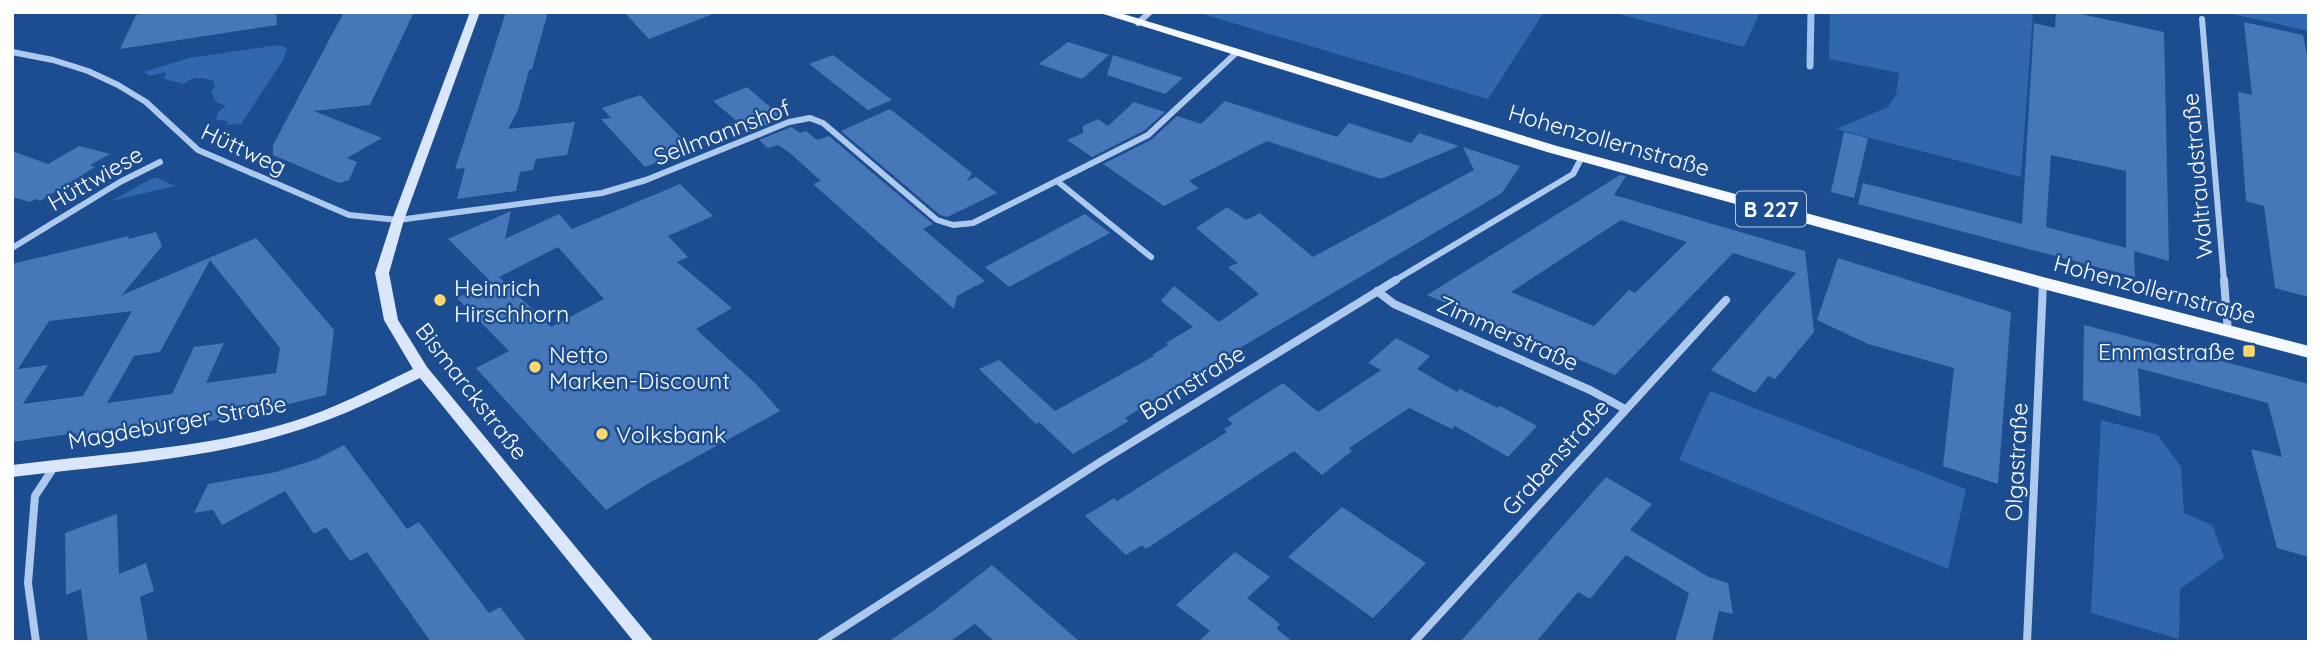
<svg xmlns="http://www.w3.org/2000/svg" width="2321" height="654" font-family="Quicksand,sans-serif">
<rect width="100%" height="100%" fill="#1d4d91"/>
<g fill="#3067ae">
<polygon points="1196,12 1544,12 1488,99"/>
<polygon points="1611,12 1760,12 1744,47"/>
<polygon points="1830,12 2033,12 2021,177 1836,129 1888,107 1896,95 1899,73 1829,59"/>
<polygon points="2225,12 2309,12 2309,31 2224,12"/>
<path d="M279 45 287 48 283 60 241 124 227 125 228 121 216 120 218 112 226 106 216 102 211 92 215 87 213 81C202 77 192 76 184 84L164 79 166 72 150 76 144 72 189 58Z"/>
<polygon points="155,177 175,186 111,201"/>
<polygon points="1710,391 1966,489 1948,569 1679,460"/>
<polygon points="2101,420 2158,435 2181,467 2184,513 2212,525 2224,557 2180,589 2179,639 2091,613"/>
</g>
<g fill="none" stroke-linecap="round" stroke-linejoin="round">
<polyline stroke="#a0c4ef" stroke-width="7" points="1810,66 1811,12"/>
</g>
<g fill="#4677b8" fill-rule="evenodd">
<polygon points="153,12 276,12 277,25 120,49 136,15"/>
<polygon points="344,12 414,12 370,105 314,111 382,138 347,158 357,162 349,180 339,183 273,155 273,145"/>
<polygon points="506,12 548,12 532,69 529,70 518,110 508,129 575,122 567,155 536,159 533,170 520,172 516,191 457,199 465,168 455,169"/>
<polygon points="624,12 712,12 713,14 649,39"/>
<path d="M2056 12H2072L2164 32 2169 261 2134 251 2135 277 1858 204 1863 183 2022 224 2034 23 2055 28ZM2051 155 2126 171V248L2046 227Z"/>
<polygon points="2244,22 2303,35 2309,66 2309,297 2275,288 2264,206 2246,201 2238,92 2252,95"/>
<polygon points="1068,42 1109,55 1082,79 1039,64"/>
<polygon points="833,55 854,71 892,100 868,110 809,64"/>
<polygon points="1113,55 1183,78 1165,94 1107,75"/>
<polygon points="747,87 783,118 750,132 713,101"/>
<polygon points="640,95 692,149 645,167 601,119 611,118 602,108"/>
<polygon points="1225,101 1337,137 1349,123 1411,143 1419,133 1459,146 1381,179 1267,141 1189,181 1199,188 1164,206 1103,164 1151,140 1177,116 1201,124"/>
<polygon points="1134,102 1165,112 1145,130 1092,157 1067,140 1083,133 1083,126 1098,119 1108,126"/>
<polygon points="890,109 972,173 967,181 976,177 997,193 947,217 940,215 841,131"/>
<polygon points="791,127 800,133 806,131 817,140 829,136 933,224 923,229 985,281 957,296 954,309 813,184 821,181 790,153 778,145 768,148 759,140"/>
<polygon points="1844,132 1868,138 1854,198 1831,192"/>
<polygon points="79,146 110,154 90,165 95,167 40,201 35,199 30,202 12,197 12,151 48,164"/>
<polygon points="1463,147 1520,166 1502,193 1184,381 1125,418 1129,421 1073,454 1039,422 1036,424 979,369 999,360 1055,411 1154,356 1152,355 1168,345 1166,343 1193,327 1161,301 1174,286 1219,322 1259,294 1228,267 1238,263 1196,228 1227,207 1246,220 1260,213 1313,257 1474,170"/>
<path d="M1620 175 1626 176 1614 195 1805 251 1814 332 1775 379 1768 376 1755 393 1711 370 1796 273 1733 253 1615 375 1427 295ZM1621 220 1687 242 1635 293 1629 290 1594 326 1511 292Z"/>
<path d="M680 184 713 216 668 236 688 257 677 262 732 308 696 329 756 384 780 411 651 482 606 510 476 368 509 351 457 298 490 281 448 239 511 211 505 239 559 214 572 229ZM558 247 604 299 551 327 499 277Z"/>
<polygon points="1085,214 1110,233 1009,287 985,267"/>
<path d="M156 232 162 246 122 295 256 238 334 330 326 395 231 418 73 440 77 433 12 442V264L129 236 128 239ZM210 260 280 348 276 373 206 383 224 343 194 347 172 394 107 403 134 356 160 352ZM132 311 83 396 23 404 48 365 18 369 49 321Z"/>
<polygon points="1838,258 2011,312 1998,484 1943,466 1954,368 1868,344 1817,320"/>
<polygon points="2084,325 2309,384 2309,557 2277,548 2251,449 2282,457 2268,403 2138,368 2141,417 2083,400"/>
<polygon points="1396,338 1430,356 1417,369 1457,392 1460,389 1498,408 1500,406 1537,426 1508,457 1455,426 1452,429 1409,408 1349,448 1352,451 1322,475 1294,451 1146,549 1142,545 1126,555 1085,516 1114,498 1117,501 1227,432 1224,429 1233,424 1227,419 1283,383 1318,412 1381,370 1368,363"/>
<polygon points="344,445 407,529 419,522 489,613 500,607 527,642 431,642 367,552 350,561 326,527 314,534 285,491 222,525 213,510 194,513 208,484 276,472 317,459"/>
<polygon points="1606,477 1652,504 1630,530 1709,577 1728,583 1733,614 1719,611 1712,642 1675,642 1689,593 1626,555 1590,599 1578,592 1536,642 1460,642"/>
<polygon points="1342,507 1426,563 1373,618 1288,557"/>
<polygon points="117,514 119,574 146,563 154,591 140,597 148,642 88,642 81,589 66,595 65,533"/>
<polygon points="1235,552 1270,577 1247,598 1280,624 1277,627 1278,630 1293,642 1198,642 1210,631 1176,605"/>
<polygon points="992,565 1080,642 995,642 975,624 949,642 888,642 933,611"/>
</g>
<g fill="none" stroke-linecap="round" stroke-linejoin="round">
<g stroke="#adc9ee" stroke-width="6">
<polyline points="2202,19 2224,281"/>
<polyline points="1138,23 1150,12"/>
<polyline points="12,52 53,60 88,71 118,85 146,102 198,150 349,215 398,220 602,193 646,180 789,122 810,118 823,123 937,220 953,225 973,223 1148,135 1236,53"/>
<polyline points="1057,181 1151,257"/>
<polyline points="12,248 120,182 160,162"/>
<polyline points="1394,281 1573,174 1582,157"/>
</g>
<g stroke="#adc9ee" stroke-width="8">
<polyline points="2224,280 2228,332"/>
<polyline points="1377,291 1394,304 1590,390 1625,409"/>
<polyline points="36,642 28,583 35,496 54,467"/>
<polyline points="821,642 1100,462 1396,280"/>
<polyline points="1414,642 1726,300"/>
<polyline points="2027,642 2043,283"/>
</g>
<path fill="#dae7fa" fill-rule="evenodd" d="M470 12H480L404 220 389 273 398 320 427 367 654 642H634L420 378C381 397 343 416 302 429 209 460 108 465 12 477V465C105 453 202 449 291 422 334 409 373 388 413 369L384 320 375 273 392 220Z"/>
<polygon fill="#f4f8ff" fill-rule="evenodd" points="1097,12 1117,12 1557,146 2043,277 2309,346 2309,358 2043,289 1547,152"/>
</g>
<g fill="#fdd66c" stroke="#1d4d91" stroke-width="2.5">
<circle cx="440" cy="300" r="7"/>
<rect x="2242" y="344" width="14" height="14" rx="3.5"/>
<circle cx="535" cy="367" r="7"/>
<circle cx="602" cy="434" r="7"/>
</g>
<g text-anchor="middle" dominant-baseline="central" stroke-width="5" stroke-linejoin="round" paint-order="stroke">
<rect fill="#1d4d91" stroke="#bbcade" stroke-width="2" x="1736" y="191.5" width="70" height="35" rx="5"/>
<g font-size="21" font-weight="bold" fill="#fff">
<text x="1771" y="209">B 227</text>
</g>
<g font-size="23" fill="#fff" stroke="#1d4d91">
<text transform="translate(722 132) rotate(-21)">Sellmannshof</text>
<text transform="translate(1609 140) rotate(16)">Hohenzollernstraße</text>
<text transform="translate(244 149) rotate(25)">Hüttweg</text>
<text transform="translate(2197 176) rotate(-95)">Waltraudstraße</text>
<text transform="translate(95 178) rotate(-30)">Hüttwiese</text>
<text transform="translate(2155 289) rotate(15)">Hohenzollernstraße</text>
<text transform="translate(1508 333) rotate(24)">Zimmerstraße</text>
<text transform="translate(1192 382) rotate(-32)">Bornstraße</text>
<text transform="translate(472 391) rotate(52)">Bismarckstraße</text>
<text transform="translate(177 422) rotate(-10)">Magdeburger Straße</text>
<text transform="translate(1555 457) rotate(-48)">Grabenstraße</text>
<text transform="translate(2016 462) rotate(-87)">Olgastraße</text>
</g>
<g font-size="23" fill="#fff" stroke="#1d4d91" text-anchor="start">
<text x="454" y="287">Heinrich<tspan x="454" dy="26">Hirschhorn</tspan></text>
<text x="2235" y="351" text-anchor="end">Emmastraße</text>
<text x="549" y="354">Netto<tspan x="549" dy="26">Marken-Discount</tspan></text>
<text x="616" y="434">Volksbank</text>
</g>
</g>
<rect width="2321" height="654" fill="none" stroke="#ffffff" stroke-width="28"/>
</svg>
